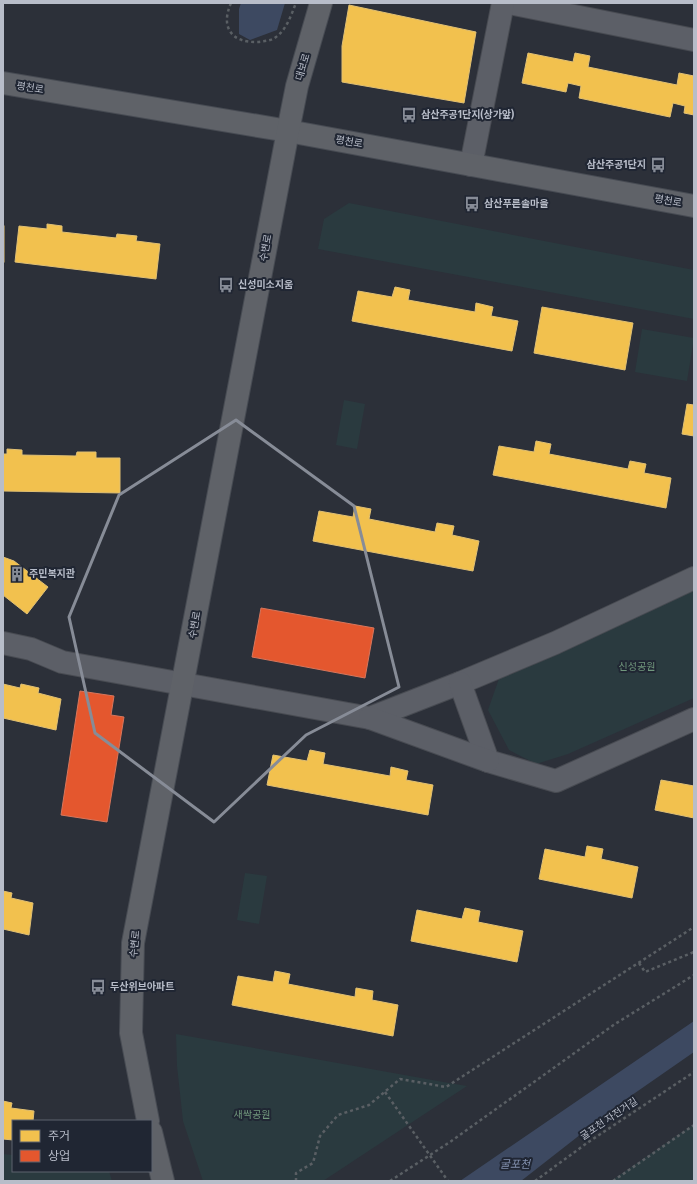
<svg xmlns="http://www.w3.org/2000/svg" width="697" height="1184" font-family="'Fira Sans Condensed','Noto Sans KR',sans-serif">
<rect width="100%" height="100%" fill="#2c3039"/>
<g fill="#2a3a3f">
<polygon points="349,203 694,270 694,319 318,249 324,219"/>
<polygon points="642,329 694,338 687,381 635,372"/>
<polygon points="344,400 365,404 357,449 336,445"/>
<polygon points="694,584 694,698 568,754 536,764 509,750 488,710 501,673"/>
<polygon points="245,873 267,876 259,924 237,920"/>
<polygon points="176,1034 449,1083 467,1086 323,1181 203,1181 183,1121 177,1066"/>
<polygon points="694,1124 694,1181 611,1181"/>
<polygon points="3,1154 13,1155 13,1171 109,1171 112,1181 3,1181"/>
</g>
<g fill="#3d4961">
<polygon points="241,3 285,3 277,30 250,40 239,34 239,9"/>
<polygon points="694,1021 694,1052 622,1102 521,1181 460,1181"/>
</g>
<g fill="#f2c14e" stroke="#e1c073">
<polygon points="349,5 476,32 464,103 342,82 342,46"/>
<polygon points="528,53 573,62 575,53 590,56 588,67 677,85 679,73 694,76 694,115 684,113 685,106 673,103 670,117 579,98 581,86 568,83 566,92 522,83"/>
<polygon points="47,224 62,226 62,232 116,238 117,234 137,236 136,241 160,244 156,279 15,262 19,226 47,229"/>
<rect x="3" y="226" width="1" height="36"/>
<polygon points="395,287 410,290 408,300 475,312 476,303 493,307 491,316 518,321 512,351 352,321 358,291 392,297"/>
<polygon points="542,307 633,323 625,370 534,353"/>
<polygon points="687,404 694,405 694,436 682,434"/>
<polygon points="536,441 551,444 549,454 628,469 630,461 646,464 644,473 671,478 666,508 493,475 499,446 534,452"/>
<polygon points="7,449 22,450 22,455 76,456 77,452 96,452 96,458 120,458 120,493 3,491 3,454 7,454"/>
<polygon points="355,506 371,509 369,519 435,532 437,523 454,526 452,535 479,541 473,571 313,541 319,511 353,517"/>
<polygon points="3,557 14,561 48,587 27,614 3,595"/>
<polygon points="3,684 20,688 21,684 39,688 38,693 61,699 56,730 3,718"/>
<polygon points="310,750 325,753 323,764 390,776 391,767 408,771 406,780 433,785 428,815 267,785 273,755 307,761"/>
<polygon points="661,780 694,786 694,818 655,810"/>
<polygon points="587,846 603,849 601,859 638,867 632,898 539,879 545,849 585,857"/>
<polygon points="3,891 12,893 11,898 33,903 29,935 3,929"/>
<polygon points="465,908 480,911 478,922 523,931 517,962 411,941 417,910 462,919"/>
<polygon points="275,971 290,974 288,984 355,997 356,988 373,991 372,1000 398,1005 393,1036 232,1005 238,976 273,982"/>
<polygon points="3,1101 12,1103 11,1108 34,1111 33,1121 13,1121 13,1140 3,1139"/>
</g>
<g fill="#e4572e" stroke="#d7765c">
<polygon points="261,608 374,628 365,678 252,657"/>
<polygon points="80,691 114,696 111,715 124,717 107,822 61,815"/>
</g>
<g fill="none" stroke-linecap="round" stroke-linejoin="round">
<g stroke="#484b52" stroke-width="24">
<g id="minor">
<polyline points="509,3 694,40"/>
<polyline points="471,165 503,3"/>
<polyline points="3,643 31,649 62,662 370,718 460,683 555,643 694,578"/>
<polyline points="460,683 488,761 556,781 694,719"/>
<polyline points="370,718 488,761"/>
</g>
</g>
<g stroke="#474b53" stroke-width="24">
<g id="major">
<polyline points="3,83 288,131 694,206"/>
<polyline points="148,1121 131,1033 133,943 288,131 297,86 321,3"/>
<polyline points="151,1132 163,1181"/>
</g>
</g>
<g stroke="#5a5f64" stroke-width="2.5" stroke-dasharray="3 3" stroke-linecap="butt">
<path d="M231 3C220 28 232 43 258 42 264 41 271 41 276 37 287 29 291 15 296 3"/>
<polyline points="639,963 645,972 694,952"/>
<polyline points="296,1181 296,1173 313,1163 320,1136 338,1115 369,1105 400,1079 446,1087 694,927"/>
<polyline points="390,1181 450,1142 615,1024 694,975"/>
<polyline points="535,1181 587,1143 694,1072"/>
<polyline points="613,1181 694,1125"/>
</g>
<use href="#minor" stroke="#5c5f67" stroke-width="22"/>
<use href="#major" stroke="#5f6268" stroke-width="22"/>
<polyline stroke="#5a5f64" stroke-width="2.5" stroke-dasharray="3 3" stroke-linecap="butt" points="385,1092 448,1181"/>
</g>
<path fill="none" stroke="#878c97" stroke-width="3" stroke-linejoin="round" d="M236 420 354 506 399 687 306 735 214 822 95 733 69 617 119 495Z"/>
<defs>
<g id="bus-bare" transform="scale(1.2)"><path d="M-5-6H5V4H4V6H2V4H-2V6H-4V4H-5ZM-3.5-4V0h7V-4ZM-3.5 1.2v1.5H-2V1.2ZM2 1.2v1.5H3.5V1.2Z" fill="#878c97" stroke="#202633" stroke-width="2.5" paint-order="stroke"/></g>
<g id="building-bare" transform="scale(1.2)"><path d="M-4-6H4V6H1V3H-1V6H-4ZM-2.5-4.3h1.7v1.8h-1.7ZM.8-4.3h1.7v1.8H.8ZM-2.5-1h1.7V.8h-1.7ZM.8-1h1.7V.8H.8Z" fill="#878c97" stroke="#202633" stroke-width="2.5" paint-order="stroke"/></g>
</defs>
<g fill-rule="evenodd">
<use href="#bus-bare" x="409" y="115"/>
<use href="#bus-bare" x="658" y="165"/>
<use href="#bus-bare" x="472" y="204"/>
<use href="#bus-bare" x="226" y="285"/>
<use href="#building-bare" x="17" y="574"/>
<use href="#bus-bare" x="98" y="987"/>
</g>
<g text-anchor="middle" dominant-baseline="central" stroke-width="4" stroke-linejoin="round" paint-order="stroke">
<g font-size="10" fill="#b8bdc9" stroke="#202633">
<text transform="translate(303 67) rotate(-74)">대보로</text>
<text transform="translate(30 88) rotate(9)">평천로</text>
<text transform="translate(349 142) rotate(10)">평천로</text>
<text transform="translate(668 201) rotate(10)">평천로</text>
<text transform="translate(266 248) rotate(-79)">수변로</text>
<text transform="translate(195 625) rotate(-79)">수변로</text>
<text transform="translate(135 944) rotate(-84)">수변로</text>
<text transform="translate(609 1119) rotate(-34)">굴포천 자전거길</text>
</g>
<g font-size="10" font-weight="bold" fill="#b8bdc9" stroke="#202633" text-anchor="start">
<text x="421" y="115">삼산주공1단지(상가앞)</text>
<text x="646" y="165" text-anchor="end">삼산주공1단지</text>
<text x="484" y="204">삼산푸른솔마을</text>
<text x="238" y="285">신성미소지움</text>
<text x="29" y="574">주민복지관</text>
<text x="110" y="987">두산위브아파트</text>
</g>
<g font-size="10" fill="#71987d" stroke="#202633">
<text x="637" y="667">신성공원</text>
<text x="252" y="1115">새싹공원</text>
</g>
<g font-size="11" font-style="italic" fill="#8290ae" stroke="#202633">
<text x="515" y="1164">굴포천</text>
</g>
</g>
<rect width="697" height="1184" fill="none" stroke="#b8bdc9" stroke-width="8"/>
<rect x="12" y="1120" width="140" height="52" fill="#202633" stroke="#5d626f"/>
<rect x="20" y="1130" width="20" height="12" fill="#f2c14e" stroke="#5d626f"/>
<text x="48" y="1140" font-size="12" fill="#b8bdc9">주거</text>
<rect x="20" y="1150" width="20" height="12" fill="#e4572e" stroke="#5d626f"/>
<text x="48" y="1160" font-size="12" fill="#b8bdc9">상업</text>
</svg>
